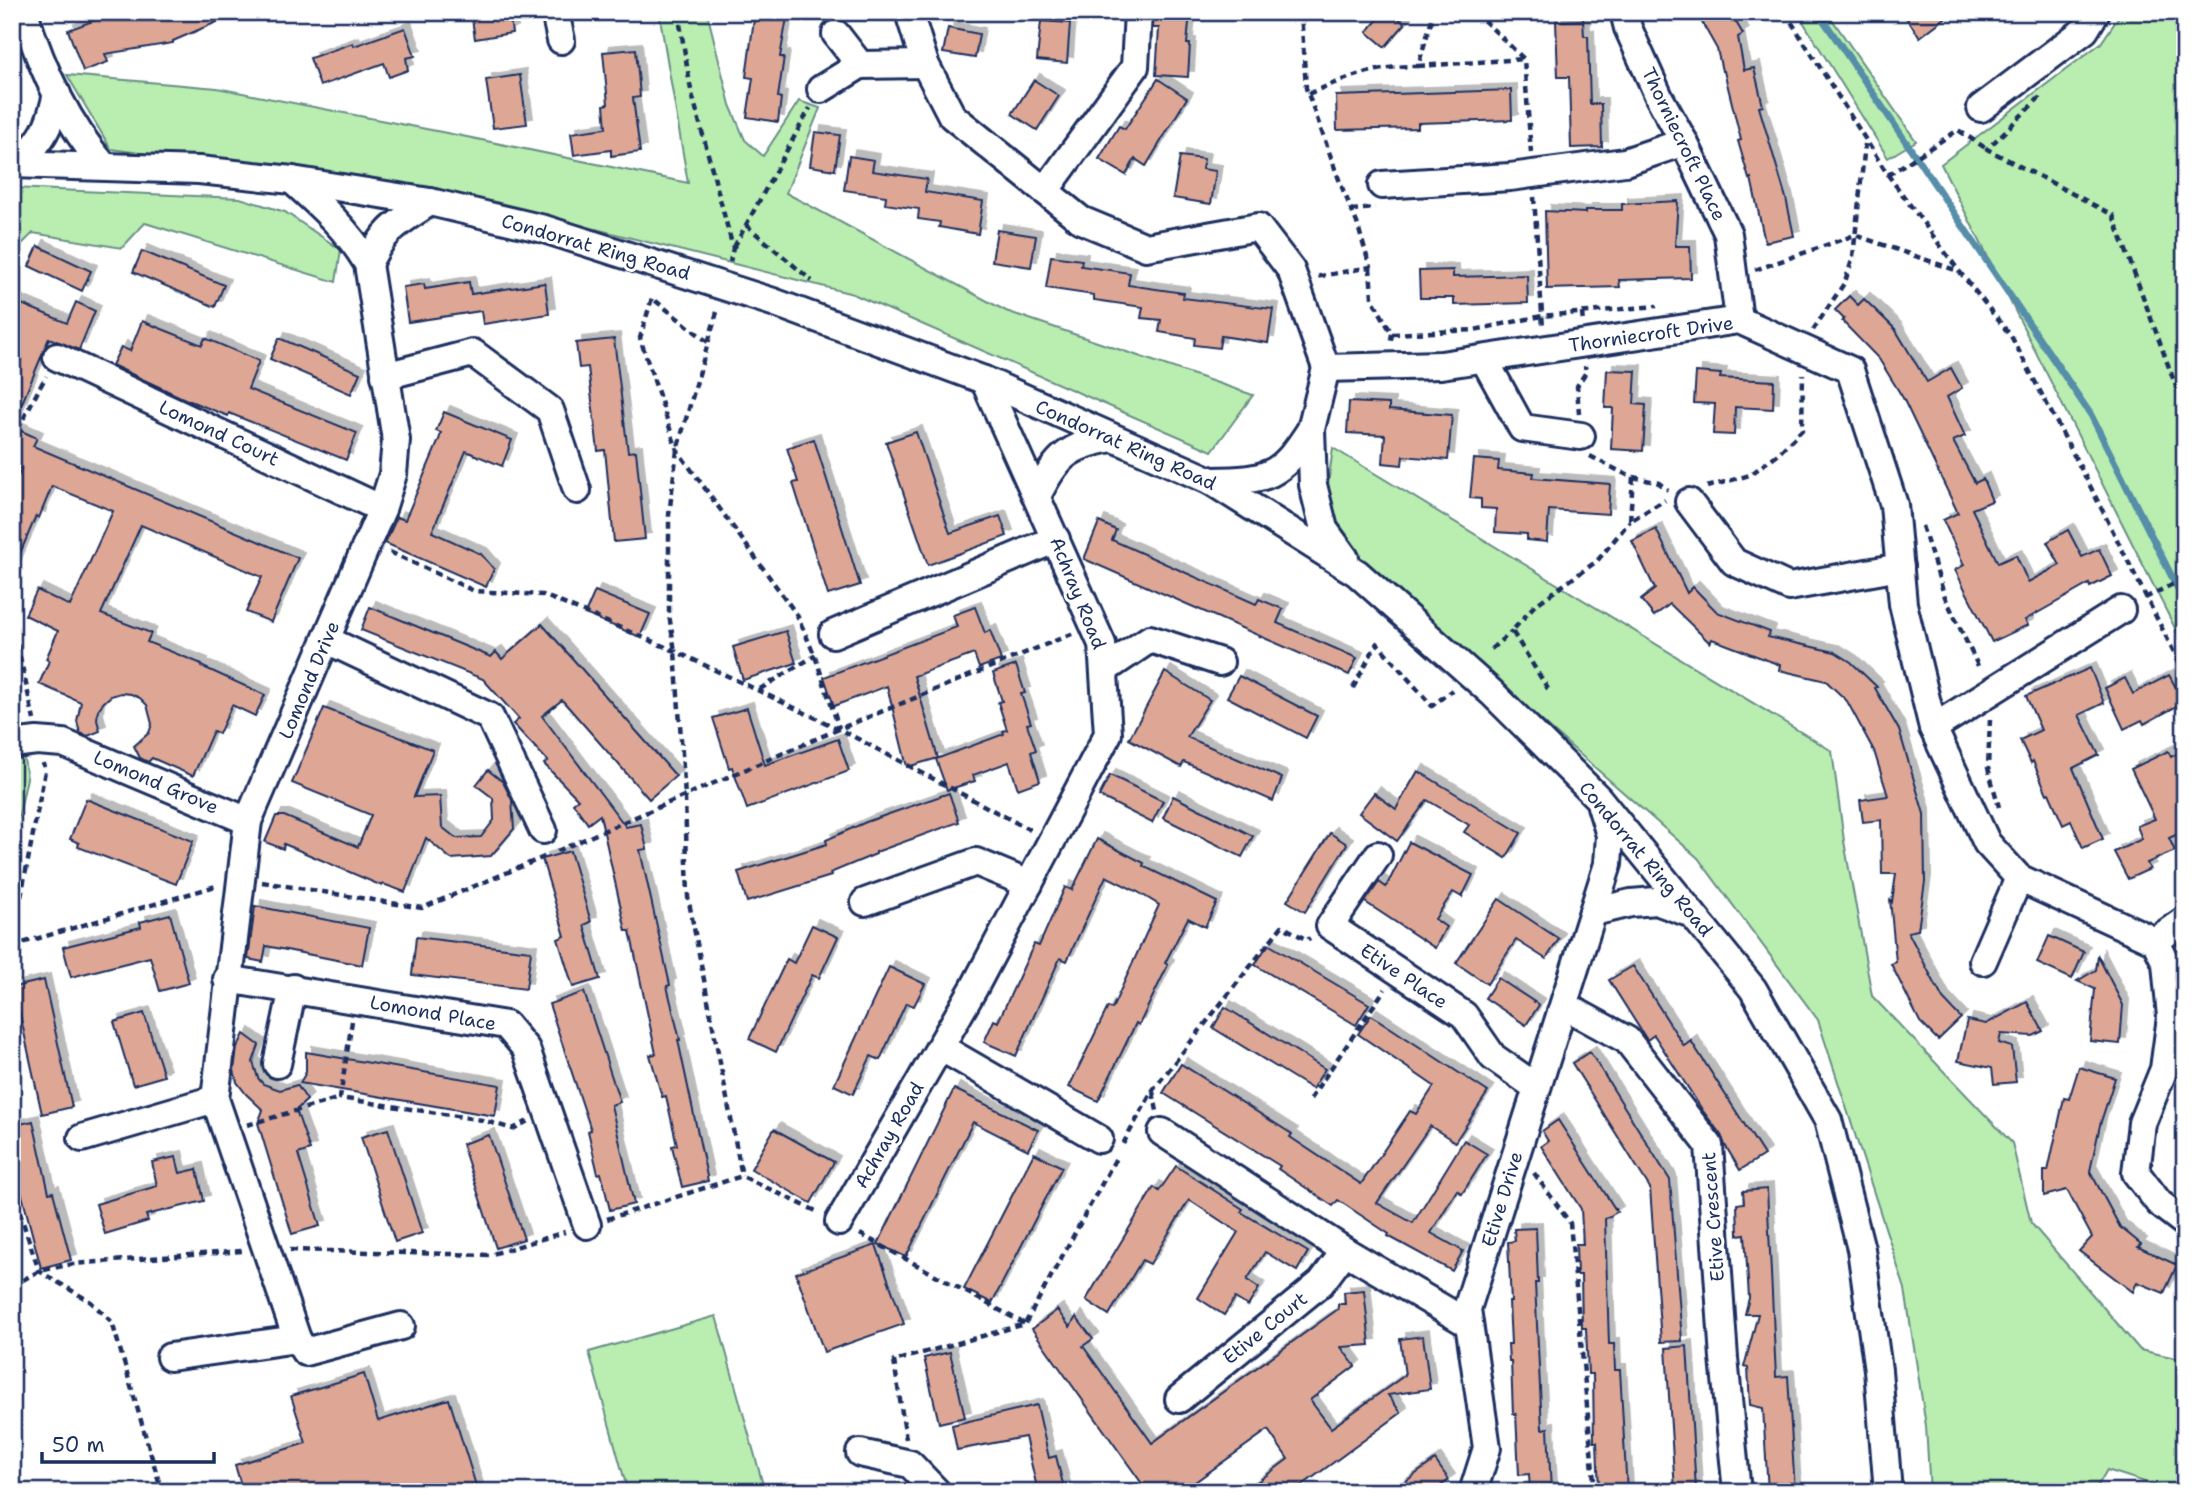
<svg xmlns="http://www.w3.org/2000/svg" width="2197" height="1504" font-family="'Shantell Sans',sans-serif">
<defs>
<filter id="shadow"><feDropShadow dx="6" dy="-6" stdDeviation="0" flood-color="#0004"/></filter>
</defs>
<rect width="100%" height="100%" fill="#fff"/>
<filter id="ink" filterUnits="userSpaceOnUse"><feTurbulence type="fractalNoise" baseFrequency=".0143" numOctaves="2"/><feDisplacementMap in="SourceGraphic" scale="14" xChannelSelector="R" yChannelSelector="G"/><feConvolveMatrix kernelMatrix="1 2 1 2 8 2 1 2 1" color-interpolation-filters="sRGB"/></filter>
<g filter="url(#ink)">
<g fill="#b9eeb0" stroke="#6a8e87" stroke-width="2">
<polygon points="659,12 707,12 730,105 745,140 763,156 799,101 820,108 786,193 1006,311 1253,395 1212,451 853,294 485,201 111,149 67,75 217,88 467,137 688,183"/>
<polygon points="1797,12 1827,12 1916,141 1888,158"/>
<polygon points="2122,12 2185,12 2185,648 1941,164 2101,43"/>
<polygon points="12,188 240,198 285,212 341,250 336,282 145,223 122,248 33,233 12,254"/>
<polygon points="1333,448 1832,751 1844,841 1872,996 2012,1143 2031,1223 2140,1350 2185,1360 2185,1492 2176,1492 2107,1470 2094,1492 1930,1492 1926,1426 1905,1289 1818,1020 1698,858 1322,528"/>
<polygon points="12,681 27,778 12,847"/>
<polygon points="716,1316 765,1492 628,1492 589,1352"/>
</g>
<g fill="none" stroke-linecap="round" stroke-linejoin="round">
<polyline stroke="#568da9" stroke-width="7" points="1818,12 2091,415 2185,603"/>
</g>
<g fill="#dea795" stroke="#1b2f5e" stroke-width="2" filter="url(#shadow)">
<polygon points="141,12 240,12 173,41 173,43 105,54 108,62 83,71 68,30 109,15 110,18"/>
<polygon points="471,12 509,12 512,33 475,39"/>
<polygon points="755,12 788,12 780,57 784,57 778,97 781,98 778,122 747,117 753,78 746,77"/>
<polygon points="1154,12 1190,12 1187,44 1190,44 1188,77 1156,75 1159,28 1153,28"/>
<polygon points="1384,12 1392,12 1405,24 1385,47 1367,32"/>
<polygon points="1696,12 1730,12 1743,34 1738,37 1744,70 1754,68 1763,106 1759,107 1786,198 1794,236 1765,242 1751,178 1749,179 1738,141 1741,140 1724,71 1722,71 1717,49"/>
<polygon points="1902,12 1953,12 1920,37"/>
<polygon points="1583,20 1584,36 1588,36 1590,104 1601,104 1602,147 1571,148 1569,77 1558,77 1556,21"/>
<polygon points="1041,21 1070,23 1067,63 1037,60"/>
<polygon points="405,28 415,56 406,58 408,70 389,77 384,63 320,86 310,58 353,43 354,46"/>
<polygon points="948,28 979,34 975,58 943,53"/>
<polygon points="636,49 640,97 633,98 640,152 611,156 611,150 574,155 571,133 606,128 604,105 608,104 603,52"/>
<polygon points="520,75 527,124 493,128 486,80"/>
<polygon points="1158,79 1187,98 1146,166 1135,159 1126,175 1099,159 1119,126 1125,129"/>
<polygon points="1034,80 1059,96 1037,130 1012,114"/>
<polygon points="1511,90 1512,120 1418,123 1418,128 1337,130 1336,96"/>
<polygon points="815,132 840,135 835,170 810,166"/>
<polygon points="849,156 874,160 872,171 927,179 925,192 983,201 978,234 939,227 940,222 918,219 919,209 885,204 886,196 844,190"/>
<polygon points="1180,156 1204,159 1202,169 1216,171 1211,204 1173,198"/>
<polygon points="1678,201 1675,246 1690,246 1691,278 1619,280 1620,287 1547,289 1545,211 1586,213 1586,210 1622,210 1622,204"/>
<polygon points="997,230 1036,236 1031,267 992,261"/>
<polygon points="38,246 91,271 82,291 29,266"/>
<polygon points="142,251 224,285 215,307 133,272"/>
<polygon points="1051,256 1082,260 1081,266 1130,273 1128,285 1184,293 1183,298 1273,309 1268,343 1221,336 1219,348 1194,345 1195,338 1159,332 1161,320 1141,318 1143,307 1094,300 1094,295 1046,288"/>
<polygon points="1453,270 1453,277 1527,275 1528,303 1454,305 1454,298 1420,298 1419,271"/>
<polygon points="469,282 471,294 545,283 549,314 483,324 481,311 408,322 403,287 424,284 425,289"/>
<polygon points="1849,296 1858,305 1864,299 1895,329 1927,382 1951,368 1962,388 1947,397 1965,436 1953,441 1975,483 1983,479 1992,501 1972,509 1998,563 2016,555 2028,582 2060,565 2047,542 2068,530 2082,557 2099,549 2112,576 2090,587 2089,584 2025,620 2028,625 1992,642 1955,570 1964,565 1943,520 1958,513 1903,398 1879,359 1842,321 1844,319 1835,310"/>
<polygon points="12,300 67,323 76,302 95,311 79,350 49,338 13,425"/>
<polygon points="142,321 202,345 205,338 259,361 248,389 357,433 346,460 229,413 228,416 185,399 112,365 121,347 130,351"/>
<polygon points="279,338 360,373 351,394 270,359"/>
<polygon points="614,339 628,452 636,451 645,539 614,542 605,450 598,451 588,367 579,368 576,343"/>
<polygon points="1607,370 1636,371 1634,404 1646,405 1643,451 1611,449 1613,408 1605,408"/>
<polygon points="1696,372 1721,374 1720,378 1774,381 1773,409 1735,407 1734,435 1713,434 1715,404 1694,403"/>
<polygon points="1349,402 1389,404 1389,410 1452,415 1448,460 1403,456 1402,465 1383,463 1385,435 1347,433"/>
<polygon points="444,412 512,440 502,466 466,451 432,532 481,554 494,569 486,587 385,543 397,517 405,520 439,440 441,433 436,431"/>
<polygon points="17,429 37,438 33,446 298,558 271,622 246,612 262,577 141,525 101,614 151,633 147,642 202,664 201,666 265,695 255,716 232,705 219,734 213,731 193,776 152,758 148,762 140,758 134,746 149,733 152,724 147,705 140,698 131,694 121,693 111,696 104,702 98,710 97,720 100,731 88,736 80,733 77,721 81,702 39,684 49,661 46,659 58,631 25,615 37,590 70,606 113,511 52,486 39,518 36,516 12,572 12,490 21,469 12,465 12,441"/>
<polygon points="916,432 950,533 1000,516 1007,536 928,565 886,442"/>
<polygon points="814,439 860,585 828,595 793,483 798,482 787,448"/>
<polygon points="1474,459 1499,461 1498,470 1534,473 1533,478 1610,484 1608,514 1549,510 1547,542 1527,540 1527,534 1495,532 1496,509 1481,508 1481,499 1470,498"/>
<polygon points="1099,522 1116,530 1112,540 1256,604 1259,599 1283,609 1277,623 1357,658 1349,675 1084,559"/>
<polygon points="1656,529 1687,593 1693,587 1717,612 1770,632 1768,637 1835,652 1851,662 1877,687 1875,688 1899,730 1924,814 1925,882 1918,930 1908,932 1943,999 1961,1018 1938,1040 1920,1022 1891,964 1896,962 1890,899 1892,902 1896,874 1882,874 1881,820 1863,822 1860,800 1888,796 1874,751 1847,701 1826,681 1779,670 1780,665 1712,639 1710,643 1670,604 1654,616 1641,600 1655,589 1632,541"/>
<polygon points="595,591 650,614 640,637 585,614"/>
<polygon points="370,607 491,657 496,652 502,659 542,624 676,776 649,799 562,700 542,716 626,827 641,824 647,849 640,850 670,985 667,986 680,1040 678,1040 708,1181 682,1187 672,1146 677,1145 666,1096 662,1097 650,1055 656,1054 630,931 626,931 600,815 588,824 573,803 578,799 544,764 548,761 513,724 519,719 483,679 361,630"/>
<polygon points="975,607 985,633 990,630 1001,660 979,668 974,654 914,676 938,758 907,767 887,686 834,706 824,677 957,627 953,615"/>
<polygon points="786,631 796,663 743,680 733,647"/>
<polygon points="1016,665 1025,693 1021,694 1031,723 1027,724 1036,750 1031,752 1040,781 1018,789 1009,762 973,775 975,781 947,790 936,759 1004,734 1003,731 1007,730 998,702 1002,701 993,673"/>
<polygon points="2090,668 2104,703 2079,715 2099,755 2073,768 2103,839 2083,848 2071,821 2063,825 2049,793 2047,794 2033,761 2031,763 2020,740 2041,730 2026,696"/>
<polygon points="1165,672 1210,700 1187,737 1282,778 1273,801 1184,762 1181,767 1129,739"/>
<polygon points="2169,675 2184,702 2144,724 2142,720 2124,729 2105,688 2125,678 2133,694"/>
<polygon points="1239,676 1317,716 1306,738 1227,697"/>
<polygon points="324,708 433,750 414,797 440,796 442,827 456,838 481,837 494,820 493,798 476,785 488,770 503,782 512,800 514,829 491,856 451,859 426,838 405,892 383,884 382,886 284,844 283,849 265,842 276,816 284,816 358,847 371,815 292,783"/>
<polygon points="747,708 765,765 838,739 849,771 747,809 732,767 729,768 713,718"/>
<polygon points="2185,750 2185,831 2169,838 2175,851 2147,863 2150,869 2128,879 2114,852 2142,839 2137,826 2155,819 2131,769 2168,751 2171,757"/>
<polygon points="1418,771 1521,833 1506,858 1464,832 1469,825 1427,800 1397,841 1359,813 1374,793 1396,809"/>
<polygon points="1110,775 1163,801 1152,823 1099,796"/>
<polygon points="949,793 959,822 876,852 876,854 830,873 831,876 747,902 738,872 827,844 826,840 866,822"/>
<polygon points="1173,796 1253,836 1242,857 1163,818"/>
<polygon points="86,799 193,841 176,884 78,847 79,843 70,839"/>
<polygon points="1330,833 1347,844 1305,912 1287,901"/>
<polygon points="1097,839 1144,863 1143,866 1217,902 1205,927 1188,918 1165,963 1168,965 1139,1025 1136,1023 1098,1101 1069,1087 1108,1007 1112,1009 1159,905 1138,892 1106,876 1067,961 1060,958 1016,1056 984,1042 994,1020 998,1022 1034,944 1039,946 1065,887 1072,890"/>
<polygon points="1409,842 1473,875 1462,897 1453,892 1435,919 1446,927 1435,948 1365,902 1379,882 1386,887"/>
<polygon points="570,851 591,922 584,925 600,979 573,987 558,939 565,936 542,859"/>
<polygon points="1499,899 1559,939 1546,959 1516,940 1487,984 1456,963"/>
<polygon points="255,906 369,928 362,965 266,946 263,962 248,959"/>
<polygon points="170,914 189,983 160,991 150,957 71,977 63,947 141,927 140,922"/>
<polygon points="812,925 838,937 819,978 812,975 776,1052 749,1039 787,959 794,963"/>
<polygon points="2049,936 2084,952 2072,979 2037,963"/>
<polygon points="416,937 531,951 526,989 412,975"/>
<polygon points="1268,944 1369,1004 1356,1025 1255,965"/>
<polygon points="2098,956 2123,1005 2120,1044 2090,1041 2095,989 2077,981 2096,970"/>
<polygon points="1633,966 1684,1046 1691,1041 1764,1155 1740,1170 1725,1145 1721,1135 1703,1111 1654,1035 1647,1040 1609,980"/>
<polygon points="889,967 925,984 914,1006 906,1003 880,1060 871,1056 853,1094 834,1085"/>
<polygon points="1498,978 1539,1005 1526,1025 1485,998"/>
<polygon points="44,980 72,1107 42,1114 14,987"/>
<polygon points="584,992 620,1102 611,1105 634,1204 610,1210 601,1173 598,1174 588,1131 591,1130 549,1004"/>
<polygon points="2027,1002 2043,1031 2033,1036 2001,1034 1999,1043 2012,1047 2016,1082 1994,1084 1992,1068 1958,1061 1967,1020 1986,1024"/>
<polygon points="1225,1007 1325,1069 1312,1089 1213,1028"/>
<polygon points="144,1013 164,1076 133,1085 114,1022"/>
<polygon points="1371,1015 1488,1092 1455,1142 1430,1126 1377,1203 1413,1223 1464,1140 1487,1154 1462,1194 1457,1190 1431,1233 1463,1251 1452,1271 1388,1236 1389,1234 1338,1200 1333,1206 1278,1169 1280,1166 1163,1093 1181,1064 1292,1134 1290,1137 1361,1184 1410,1111 1416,1114 1434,1086 1358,1034"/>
<polygon points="244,1034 259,1045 253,1062 258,1078 263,1084 280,1090 297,1085 307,1100 296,1110 310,1150 298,1154 320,1226 292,1234 258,1123 263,1110 246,1094 237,1082 234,1070 237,1048"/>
<polygon points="306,1052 500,1085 495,1116 300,1083 306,1072"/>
<polygon points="1590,1052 1670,1180 1682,1341 1661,1342 1650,1188 1572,1063"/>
<polygon points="2079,1067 2115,1078 2100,1125 2090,1171 2120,1227 2141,1244 2138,1247 2177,1265 2164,1293 2137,1282 2133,1292 2079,1251 2092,1237 2067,1190 2044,1196 2044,1171 2048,1171 2064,1098 2069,1099"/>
<polygon points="954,1089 1038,1130 1028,1150 973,1122 906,1257 878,1244"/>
<polygon points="1558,1120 1617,1212 1605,1219 1609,1344 1614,1344 1615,1370 1620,1370 1627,1492 1599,1492 1597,1442 1594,1442 1593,1374 1588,1374 1586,1328 1582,1328 1581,1275 1577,1275 1576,1244 1583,1244 1581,1209 1541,1146 1548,1141 1542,1131"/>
<polygon points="33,1121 49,1193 53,1192 71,1260 41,1268 22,1195 18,1196 12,1172 12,1126"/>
<polygon points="388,1129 422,1233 395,1242 361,1137"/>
<polygon points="774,1129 834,1162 811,1203 751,1169"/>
<polygon points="489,1135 524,1239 496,1248 462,1144"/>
<polygon points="1034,1153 1062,1167 992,1303 964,1289"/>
<polygon points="176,1157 180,1173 197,1169 204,1201 146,1215 148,1221 105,1234 96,1204 157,1186 152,1162"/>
<polygon points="1176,1166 1243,1209 1241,1212 1308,1252 1297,1271 1265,1252 1247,1280 1259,1288 1248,1306 1235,1298 1224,1315 1198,1298 1238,1232 1189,1200 1150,1264 1142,1260 1109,1315 1086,1300 1154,1187 1159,1191"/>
<polygon points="1767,1189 1776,1377 1788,1376 1795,1492 1768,1492 1763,1408 1750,1405 1748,1368 1744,1367 1758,1314 1745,1314 1749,1298 1745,1234 1738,1235 1737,1204 1744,1203 1743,1191"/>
<polygon points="1536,1228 1538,1283 1535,1283 1542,1429 1548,1428 1551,1492 1530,1492 1529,1474 1519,1475 1516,1414 1513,1414 1511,1361 1509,1361 1508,1344 1511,1344 1509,1302 1511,1302 1508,1242 1515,1241 1514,1229"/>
<polygon points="876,1245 904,1324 824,1352 796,1273"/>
<polygon points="1364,1290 1370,1345 1341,1347 1355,1366 1310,1400 1331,1428 1405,1375 1400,1339 1423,1336 1430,1389 1388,1395 1401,1413 1293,1492 1244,1492 1288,1459 1268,1430 1181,1492 1148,1492 1032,1329 1057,1310 1070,1327 1076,1317 1093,1339 1083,1346 1152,1443 1338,1309 1338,1304 1345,1304 1344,1292"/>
<polygon points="1687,1346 1696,1489 1675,1491 1666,1348"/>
<polygon points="950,1352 965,1417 939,1423 924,1358"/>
<polygon points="364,1374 378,1421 449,1399 478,1492 243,1492 235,1465 306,1443 291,1396"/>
<polygon points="1037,1405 1049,1458 1056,1456 1065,1492 1038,1492 1025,1437 957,1450 952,1425"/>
<polygon points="1435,1460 1449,1480 1432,1492 1391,1492"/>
</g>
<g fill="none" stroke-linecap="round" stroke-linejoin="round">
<g stroke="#1b2f5e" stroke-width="32">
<g id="minor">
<path d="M24 12C41 67 66 122 103 165"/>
<polyline points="555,12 561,40"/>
<polyline points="911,12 911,19 925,64 952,116 1081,220 1146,247 1258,227 1291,270 1326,368 1311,429 1313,485 1324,529 1345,558"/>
<polyline points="1624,12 1628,28 1659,97 1684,142 1728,234 1739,320"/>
<polyline points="836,34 860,65"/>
<polyline points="821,89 860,65 925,64"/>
<polyline points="1981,108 2085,30 2096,12"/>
<polyline points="12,164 199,170 292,180 430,202 544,229 773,302 984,380 1211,481 1357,573 1492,693 1598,798 1753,989 1828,1120 1861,1249 1878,1370 1888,1492"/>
<path d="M19 164C44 137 49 129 57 94"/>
<path d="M292 180C321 206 348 230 368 264L396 440 393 474 382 509 248 821 215 1099 297 1339"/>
<polyline points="1382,185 1510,177 1625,162 1684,142"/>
<polyline points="1045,191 1135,67 1138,12"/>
<path d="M368 264C385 228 398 223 430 202"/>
<polyline points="57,357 382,509"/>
<polyline points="1484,359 1522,428 1581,436"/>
<polyline points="1326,368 1441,365 1739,320 1850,370 1894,505 1903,604 1933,728 1987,843 2019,878 2155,941 2166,963 2171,1017 2164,1069 2142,1123 2136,1173 2159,1203 2185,1223"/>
<polyline points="385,376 473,353 550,410 577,490"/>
<path d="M1211 481C1268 480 1280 478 1311 429"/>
<path d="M1037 496C1057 456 1068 446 1112 438"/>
<polyline points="1689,502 1734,562 1789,587 1900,567"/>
<polyline points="833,634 1056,539"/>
<polyline points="327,640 490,717 543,830"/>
<polyline points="1104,670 1150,639 1220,662"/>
<polyline points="1933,728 2121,610"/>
<polyline points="12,744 37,741 63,743 248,821"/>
<polyline points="1378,855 1330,926 1464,1015 1493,1057 1536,1087"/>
<polyline points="865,902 976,862 1029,884"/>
<polyline points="1593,912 1631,903 1656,901 1692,914"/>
<polyline points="2155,941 2185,920"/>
<polyline points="1983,961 2019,878"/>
<polyline points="227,979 506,1025 526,1049 587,1225"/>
<polyline points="1565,1006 1627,1040 1709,1145 1724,1358 1737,1492"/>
<polyline points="940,1047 1099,1139"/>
<polyline points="277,1064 293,988"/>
<polyline points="1162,1132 1345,1251 1469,1324"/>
<polyline points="82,1138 215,1099"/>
<polyline points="839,1222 974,988 1108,734 1102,644 984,380"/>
<polyline points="170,1357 297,1339 305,1352 401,1326"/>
<polyline points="1179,1399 1321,1283 1345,1251"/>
<polyline points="860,1453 910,1464 937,1492"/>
<polyline points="1473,1492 1487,1448 1467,1309 1608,864 1610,835 1601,806"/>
</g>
</g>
<g stroke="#1b2f5e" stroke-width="4.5" stroke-dasharray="7 5" stroke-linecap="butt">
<polyline points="678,12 691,90 733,248 730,262"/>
<polyline points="1301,12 1306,88 1341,185 1357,223 1370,267 1316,277"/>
<polyline points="1475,12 1524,59 1531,153"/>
<polyline points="1785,12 1888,175 1959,271 2011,336 2087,480 2185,674"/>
<polyline points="1418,66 1524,59"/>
<path d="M1308 94C1346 78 1375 66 1418 66L1434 12"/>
<polyline points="2040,97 1987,149 2113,215 2185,411"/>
<polyline points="1888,175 1958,130 1987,149"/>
<polyline points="1534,197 1543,328"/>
<polyline points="1351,210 1375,208"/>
<polyline points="746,225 812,281"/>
<polyline points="734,247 810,108"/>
<polyline points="1370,267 1372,298 1392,334 1390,345"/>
<polyline points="1755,270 1855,235 1958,271"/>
<polyline points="717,312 677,450 669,515 669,615 675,651 685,797 688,897 742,1176"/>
<polyline points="1582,313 1583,323"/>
<polyline points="1813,330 1845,282 1853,257 1865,144"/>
<polyline points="1392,334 1474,330 1542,316 1657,306"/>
<polyline points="708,342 652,298 640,338 677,450 797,615 815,656 839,728"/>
<polyline points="1579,414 1577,386 1586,372 1585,366"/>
<polyline points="12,440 46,376"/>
<polyline points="1590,456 1629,476 1659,483 1668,490"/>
<polyline points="1633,477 1630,521 1665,500"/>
<polyline points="1707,487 1750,475 1779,453 1802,430 1803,374"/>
<polyline points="1922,526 1945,597 1980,670"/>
<polyline points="390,552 474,591 543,595 675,651 839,729 1032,831"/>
<polyline points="2145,598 2185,578"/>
<polyline points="12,621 34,720"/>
<polyline points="1491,649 1512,631"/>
<polyline points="1353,688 1377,643 1432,706 1452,690"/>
<polyline points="760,689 816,655"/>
<polyline points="1548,689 1512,631 1534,606 1597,561 1630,521"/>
<polyline points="1990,719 1988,768 1999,807"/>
<polyline points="557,851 839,729 1074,633"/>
<polyline points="262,882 422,908 549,855"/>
<polyline points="12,944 45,771 43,763"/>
<polyline points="12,946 216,886"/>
<polyline points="352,1021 340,1098 482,1120 513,1129 528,1121"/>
<polyline points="1153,1092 1157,1111"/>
<polyline points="1310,1099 1385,989"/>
<polyline points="247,1125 340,1098"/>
<polyline points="1123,1144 1153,1090 1282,926 1307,940 1310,938"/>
<polyline points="1534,1173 1570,1223 1595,1492"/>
<polyline points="12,1189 39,1271 91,1302 112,1322 162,1492"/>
<polyline points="607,1219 742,1176 818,1212"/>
<polyline points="860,1234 1025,1324"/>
<polyline points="290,1250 489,1255 565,1232"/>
<polyline points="12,1286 39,1271 73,1264 243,1251"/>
<polyline points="906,1439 894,1361 1025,1324 1116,1158"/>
</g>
<use href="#minor" stroke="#fff" stroke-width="26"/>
</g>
</g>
<g text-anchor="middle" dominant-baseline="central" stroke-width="6" stroke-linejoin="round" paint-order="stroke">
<g font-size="19" fill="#1b2f5e" stroke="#fff">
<text transform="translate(1684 144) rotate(64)">Thorniecroft Place</text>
<text transform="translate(596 247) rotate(16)">Condorrat Ring Road</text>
<text transform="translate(1651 334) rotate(-8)">Thorniecroft Drive</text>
<text transform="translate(219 433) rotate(25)">Lomond Court</text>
<text transform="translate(1126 445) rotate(24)">Condorrat Ring Road</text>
<text transform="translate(1078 593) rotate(68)">Achray Road</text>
<text transform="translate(309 680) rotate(-67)">Lomond Drive</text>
<text transform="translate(156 782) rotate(23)">Lomond Grove</text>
<text transform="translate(1646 859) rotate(50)">Condorrat Ring Road</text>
<text transform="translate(1404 976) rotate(34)">Etive Place</text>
<text transform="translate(433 1013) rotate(10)">Lomond Place</text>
<text transform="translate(889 1135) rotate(-60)">Achray Road</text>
<text transform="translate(1502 1199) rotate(-73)">Etive Drive</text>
<text transform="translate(1713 1217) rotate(-94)">Etive Crescent</text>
<text transform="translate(1265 1328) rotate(-39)">Etive Court</text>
</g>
</g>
<rect width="2197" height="1504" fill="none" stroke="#fff" stroke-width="42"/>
<rect x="21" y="21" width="2155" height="1462" fill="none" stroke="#1b2f5e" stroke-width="2.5" filter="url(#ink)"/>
<path d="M42 1452v10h172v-10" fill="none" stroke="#1b2f5e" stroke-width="3.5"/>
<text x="52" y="1452" font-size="21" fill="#1b2f5e" stroke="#ffffff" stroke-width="5" paint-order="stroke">50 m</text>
</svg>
